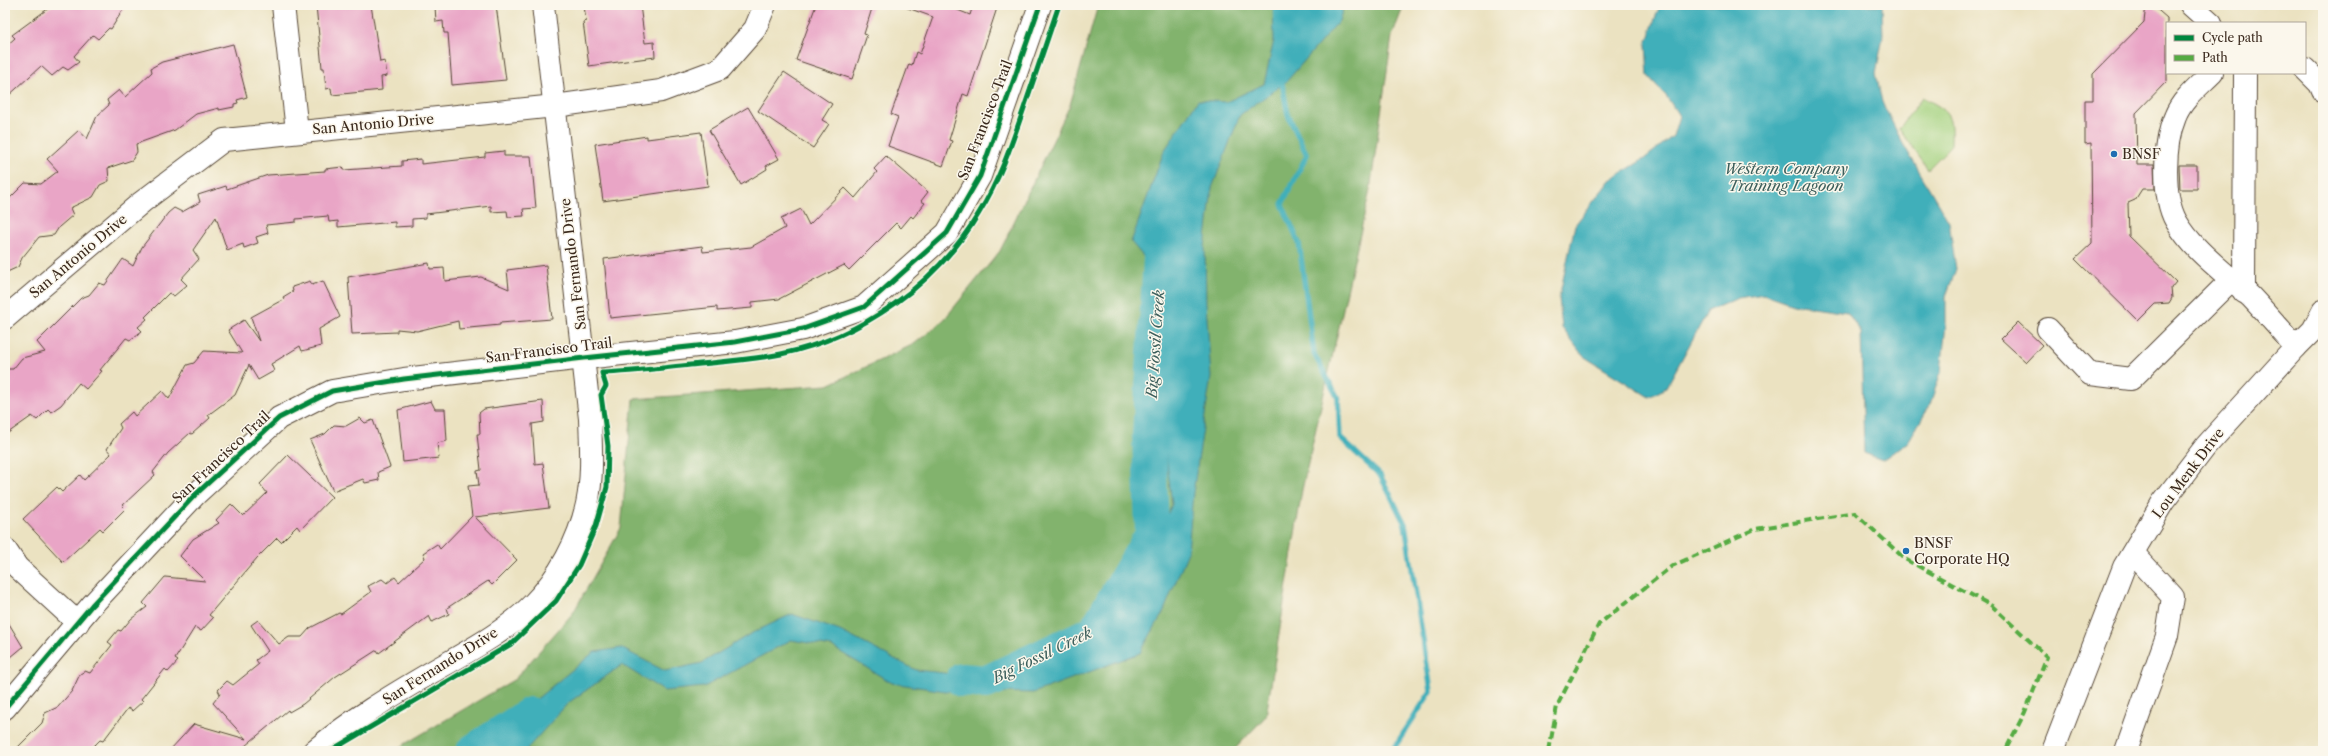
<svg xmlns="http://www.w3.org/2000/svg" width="2328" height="756" font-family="'Libre Caslon Text',serif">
<rect width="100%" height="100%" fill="#fbf7ec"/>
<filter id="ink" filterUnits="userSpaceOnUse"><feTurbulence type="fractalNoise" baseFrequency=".025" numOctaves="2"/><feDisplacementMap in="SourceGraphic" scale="8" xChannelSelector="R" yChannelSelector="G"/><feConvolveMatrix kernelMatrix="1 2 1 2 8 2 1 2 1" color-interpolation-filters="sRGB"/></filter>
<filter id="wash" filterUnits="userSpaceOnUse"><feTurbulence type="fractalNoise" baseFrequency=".012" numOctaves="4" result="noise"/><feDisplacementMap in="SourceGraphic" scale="16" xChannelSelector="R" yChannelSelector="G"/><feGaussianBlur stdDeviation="0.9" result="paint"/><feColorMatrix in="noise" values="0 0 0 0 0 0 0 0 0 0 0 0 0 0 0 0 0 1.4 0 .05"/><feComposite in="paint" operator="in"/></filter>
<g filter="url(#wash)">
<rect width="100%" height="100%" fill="#ebe2c1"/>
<path fill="#a3d17e" stroke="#6f7e4e" d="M1922 97C1951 112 1952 113 1951 146L1928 169 1899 129Z"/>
<polygon fill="#82b36d" stroke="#5e6e46" points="1098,5 1404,5 1392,36 1370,190 1302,490 1266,716 1233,751 393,751 515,679 573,613 621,528 633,399 828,385 914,344 942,322 1000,251 1070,105"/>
<g fill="#3fafba" stroke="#3d6c6c">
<polygon points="1273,5 1344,5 1339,21 1286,82 1240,115 1212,188 1205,247 1206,303 1211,377 1193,493 1188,552 1163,613 1140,653 1033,693 945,691 892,683 832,647 791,640 704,687 664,691 622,665 568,703 525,751 478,751 528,706 594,652 621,648 665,671 702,663 750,634 792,614 840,631 916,670 963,675 1040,671 1102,633 1142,575 1172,504 1158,392 1165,361 1153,268 1131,242 1164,151 1198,100 1226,102 1264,84 1274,40"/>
<polygon points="1660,5 1882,5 1883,37 1876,73 1882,102 1902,142 1949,222 1956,269 1946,296 1946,324 1941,372 1929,407 1908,442 1882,460 1864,453 1861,332 1847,312 1793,304 1764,294 1738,298 1708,311 1666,388 1649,397 1583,356 1562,328 1559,298 1575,225 1610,180 1644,159 1673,136 1679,116 1667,97 1648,76 1646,44"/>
</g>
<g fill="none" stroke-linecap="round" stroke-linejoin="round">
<polyline stroke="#3fafba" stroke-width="5.5" points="1281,78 1288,115 1307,155 1282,204 1299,243 1314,354 1338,398 1340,438 1380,475 1405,524 1431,691 1392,751"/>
<g stroke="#3fafba" stroke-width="34">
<polyline points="962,680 987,682 1095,631 1152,534 1149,434 1160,258"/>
<polyline points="473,751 530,714"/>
</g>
</g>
<g id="blocks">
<g fill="#e9a5c6">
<polygon points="53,5 126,5 111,29 109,28 98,39 93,35 74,56 79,62 68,70 63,67 52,76 41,66 5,99 5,47 15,38 12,35"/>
<polygon points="316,5 371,5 380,62 385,61 387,76 381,77 382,90 332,95 331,88 326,89 324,68 322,68"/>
<polygon points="445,5 496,5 506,80 452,85 448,33 444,33 443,21 436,22 435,6"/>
<polygon points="584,5 640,5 645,43 654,42 655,57 589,66 583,22 586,21"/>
<polygon points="816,5 873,5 864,34 867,35 852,79 796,60"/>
<polygon points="905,5 945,5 970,15 973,5 998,5 968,96 963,94 949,140 952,141 943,166 888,146 898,117 891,114 909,64 912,65 916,52 920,54 933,17 905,7"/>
<polygon points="2146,5 2152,5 2167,18 2167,81 2136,113 2137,165 2154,165 2155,189 2142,189 2135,200 2128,203 2129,236 2176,282 2171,288 2172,298 2169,303 2155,304 2138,321 2075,259 2092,243 2091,143 2085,144 2085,100 2093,100 2093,74 2144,22"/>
<polygon points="233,44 247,97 237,100 238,103 234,104 234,107 219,110 219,108 196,114 175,130 136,144 137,152 132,160 108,168 109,181 100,185 93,197 70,208 73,215 59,227 54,235 39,237 22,258 18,267 5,273 5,203 25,183 41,184 58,171 47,159 79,130 87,139 97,116 109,105 107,100 119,90 125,97 152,72 151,68 162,62"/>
<polygon points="784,72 832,104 822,120 829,124 813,148 758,111"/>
<polygon points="748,107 779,159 766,166 767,169 741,185 709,130"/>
<polygon points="701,132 708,186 603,201 595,144 647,136 647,139"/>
<polygon points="504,151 504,156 531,156 536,208 523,209 524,216 508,217 507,211 491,212 491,206 426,214 426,218 412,219 412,226 395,227 395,222 338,227 338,221 329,222 328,216 296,219 296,222 266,225 268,233 256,237 258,243 244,248 243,244 227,250 216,217 193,250 199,259 181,279 187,285 174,296 169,293 145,317 147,319 138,327 142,331 130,340 126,338 100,370 102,371 86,389 79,383 61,405 51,412 48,409 37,420 32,416 5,435 5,369 13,369 22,358 45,352 37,342 81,298 89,295 99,283 105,285 123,259 133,266 142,247 168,213 174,208 182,212 200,202 198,195 226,186 227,189 268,175 325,171 325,169 343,167 344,170 402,166 402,161 421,159 421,164 485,157 485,153"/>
<polygon points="886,156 928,192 921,201 925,203 913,218 911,216 901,228 896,223 849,270 844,265 779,299 752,302 752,308 717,311 717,307 610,318 604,259 702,246 703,252 751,247 785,228 781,219 801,209 809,225 845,188 855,198 877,172 874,169"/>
<polygon points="2179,165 2197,165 2197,189 2180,189"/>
<polygon points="429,263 430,269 444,268 445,281 481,277 509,289 507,270 546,265 552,319 500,323 500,325 459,329 458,321 417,331 397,329 397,332 352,334 348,277"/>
<polygon points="310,281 312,285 323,281 340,317 319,329 321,346 302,351 300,346 271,364 274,371 258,380 249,365 235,395 208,415 210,418 192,434 190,433 168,453 153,472 155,475 122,506 125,509 103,531 100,528 63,562 23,519 57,487 62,492 80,475 84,480 111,454 107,449 121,428 119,424 132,412 135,416 162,391 169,399 187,365 194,363 204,351 242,353 228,330 244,320 259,341 251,317 284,299 283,297 293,291 292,287"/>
<polygon points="2018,322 2042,345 2026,362 2001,339"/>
<polygon points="431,401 435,409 445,409 447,441 437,443 439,458 403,462 398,410"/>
<polygon points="543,401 544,422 532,424 535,464 543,463 549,508 475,517 517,560 492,585 488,581 447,608 449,614 432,622 429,616 379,653 377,650 335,677 303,704 289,712 288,710 239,751 169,751 194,724 246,739 213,703 220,694 218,690 227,681 233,685 259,664 256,660 268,651 251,625 258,620 279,644 289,637 302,637 310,628 339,613 341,614 371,592 368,586 382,579 387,583 395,577 399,582 425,558 423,553 437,544 440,549 472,516 468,486 479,485 477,471 481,470 477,434 480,434 479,413 484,409"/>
<polygon points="360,418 365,423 373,420 390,467 378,472 379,480 365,483 363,479 333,491 310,440 325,434 334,425 346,426"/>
<polygon points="288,455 332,497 300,530 297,526 281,542 277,538 257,558 209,615 213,618 201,631 195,627 175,659 178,661 168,672 165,669 141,699 143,701 132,711 128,708 103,741 100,740 89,751 14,751 42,723 45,713 58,707 72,691 80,674 85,671 90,673 112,645 108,642 118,630 121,631 131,619 147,607 143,603 165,577 205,581 180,556 193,539 219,523 216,520 231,504 243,516 267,493 260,484"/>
<polygon points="5,617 23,647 5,662"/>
</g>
</g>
</g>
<g filter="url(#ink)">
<use href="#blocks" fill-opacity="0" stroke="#554636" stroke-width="1"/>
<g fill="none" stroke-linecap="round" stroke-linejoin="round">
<g stroke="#554636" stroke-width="24">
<g id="minor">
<polyline points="283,5 297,131"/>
<polyline points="2191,5 2211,23"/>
<polyline points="2305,69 2320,84 2323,91"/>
<path d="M2212 73C2199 86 2182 99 2175 117 2164 143 2162 196 2176 221 2194 252 2226 273 2251 297 2266 313 2281 330 2296 347L2313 330 2323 311"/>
<polyline points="2244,292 2245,73"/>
<polyline points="5,318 142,202 224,140 555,106 661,91 720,69 755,29 765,5"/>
<polyline points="2048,329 2090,374 2131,379 2231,280"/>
<polyline points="5,549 17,567 78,623"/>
<polyline points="5,708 92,605 195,495 279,418 332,391 404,379 584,358 735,342 803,329 864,307 947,233 980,176 1040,5"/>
<path d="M314 751C351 720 391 696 432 672 465 653 507 631 533 604 559 578 579 540 587 504 593 476 591 447 590 419L543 5"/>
<polyline points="2053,751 2124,567 2163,502 2206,446 2296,347"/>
<polyline points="2126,751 2167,636 2173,597 2133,553"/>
</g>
</g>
<use href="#minor" stroke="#fff" stroke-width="22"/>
<polyline stroke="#55ab43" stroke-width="4" stroke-dasharray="8 4" stroke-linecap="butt" points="1549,751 1557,706 1599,624 1672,566 1755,529 1855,513 1905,559 1992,606 2047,657 2025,712 2005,751"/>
<g stroke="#fbf7ec" stroke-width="8">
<g id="cycleway">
<polyline points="5,708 92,605 195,495 279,418 332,391 404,379 584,358 735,342 803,329 864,307 947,233 980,176 1040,5"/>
<path d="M330 751 511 644 556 601 579 565 596 526 607 487 608 446 601 395 606 386 602 373C631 372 661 368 690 365 720 362 751 360 781 354 862 337 937 284 979 213 999 181 1011 146 1023 111 1035 75 1047 40 1059 5"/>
</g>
</g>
<use href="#cycleway" stroke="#00873e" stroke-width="5"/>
</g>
</g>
<g fill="#1f6fb2" stroke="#fbf7ec" stroke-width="1.5">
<circle cx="2114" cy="154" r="4"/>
<circle cx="1906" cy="551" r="4"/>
</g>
<g text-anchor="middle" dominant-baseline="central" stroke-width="3" stroke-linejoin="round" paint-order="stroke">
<g font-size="14" fill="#3b2a1e" stroke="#fbf7ec">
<text transform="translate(985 120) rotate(-69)">San Francisco Trail</text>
<text transform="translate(373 124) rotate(-5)">San Antonio Drive</text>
<text transform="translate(78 256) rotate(-40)">San Antonio Drive</text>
<text transform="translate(573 264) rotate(-97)">San Fernando Drive</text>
<text transform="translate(549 350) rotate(-7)">San Francisco Trail</text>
<text transform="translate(221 457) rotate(-43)">San Francisco Trail</text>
<text transform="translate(2188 473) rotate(-53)">Lou Menk Drive</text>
<text transform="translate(440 666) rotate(-32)">San Fernando Drive</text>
</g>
<g font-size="14" fill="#3b2a1e" stroke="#fbf7ec" text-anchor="start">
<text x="2122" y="154">BNSF</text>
<text x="1914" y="543">BNSF<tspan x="1914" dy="16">Corporate HQ</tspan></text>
</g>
<g font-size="15" font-style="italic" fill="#3d5f5c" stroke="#fbf7ec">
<text x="1786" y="168">Western Company<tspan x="1786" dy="17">Training Lagoon</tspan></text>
<text transform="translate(1155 344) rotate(-86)">Big Fossil Creek</text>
<text transform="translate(1042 655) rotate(-26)">Big Fossil Creek</text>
</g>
</g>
<rect width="2328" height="756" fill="none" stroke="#fbf7ec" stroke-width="20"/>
<rect x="2166" y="22" width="140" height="52" fill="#fbf7ec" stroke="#aea59a"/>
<rect x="2174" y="35" width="20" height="6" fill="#00873e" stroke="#aea59a"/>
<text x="2202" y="42" font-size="12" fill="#3b2a1e">Cycle path</text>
<rect x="2174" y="55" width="20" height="6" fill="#55ab43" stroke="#aea59a"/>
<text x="2202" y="62" font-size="12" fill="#3b2a1e">Path</text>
</svg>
